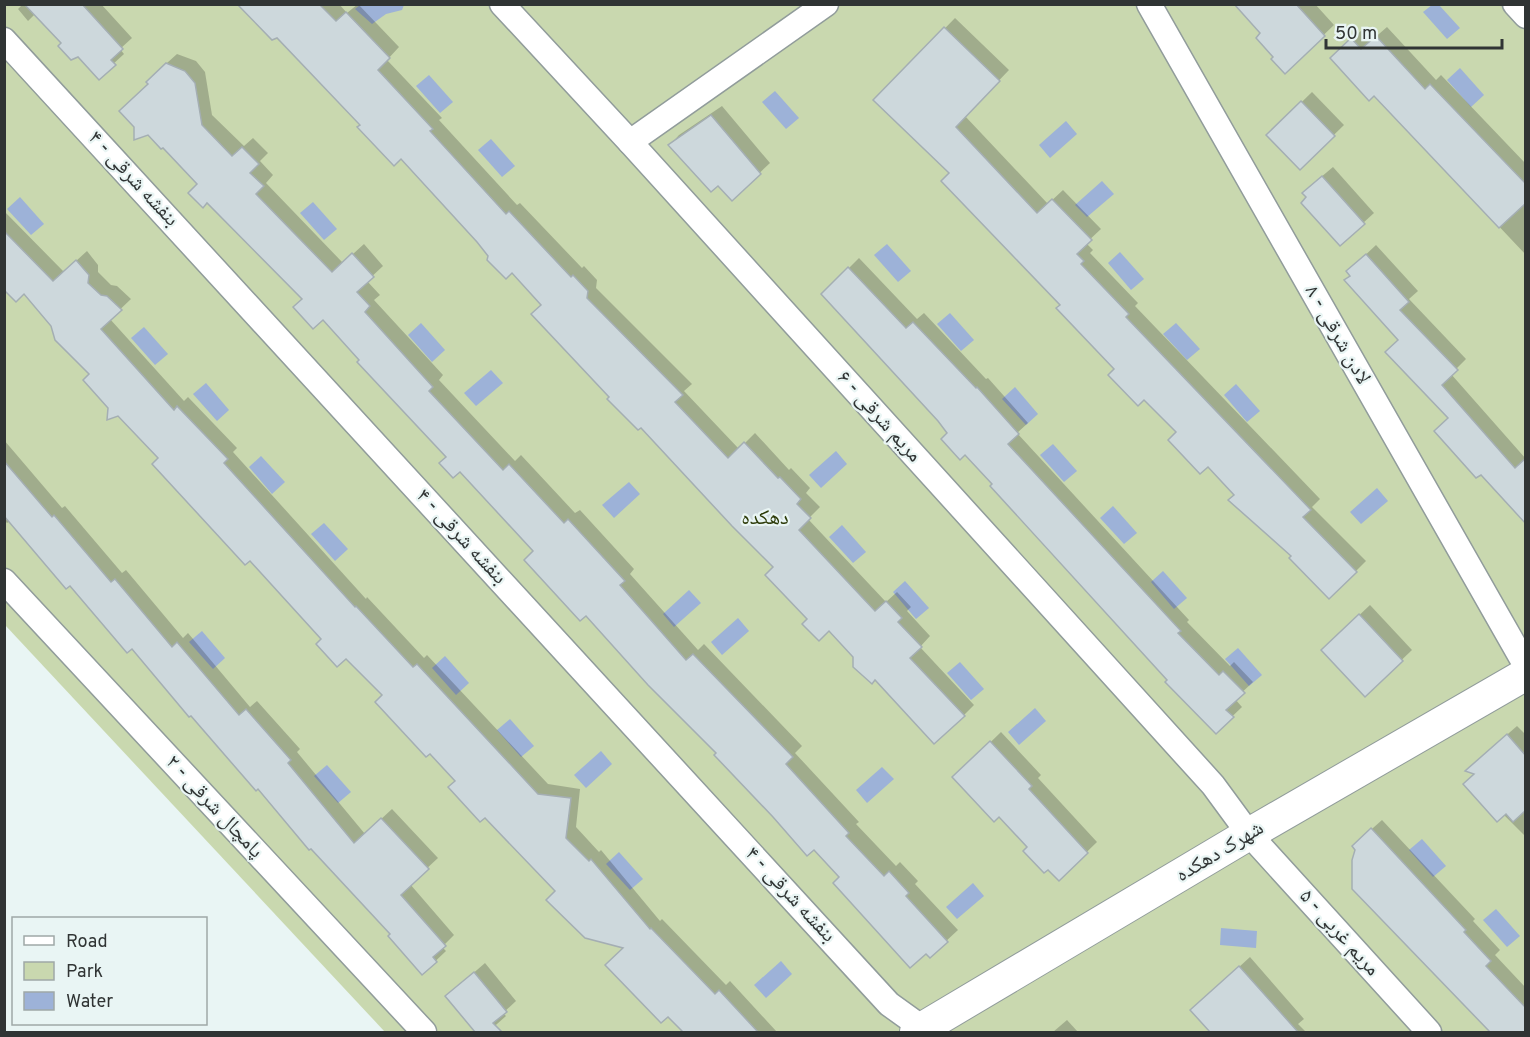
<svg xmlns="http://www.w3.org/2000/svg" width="1530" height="1037" font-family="Overpass,'Noto Naskh Arabic',sans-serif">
<rect width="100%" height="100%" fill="#e9f5f4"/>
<polygon fill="#c9d8af" points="5,5 1525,5 1525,1032 385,1032 5,625"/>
<g fill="#9db2d8">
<polygon points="360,5 360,4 404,5 402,10 386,14 372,24 355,9"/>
<polygon points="1432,5 1439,5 1460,28 1447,39 1423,12"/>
<polygon points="1460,68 1484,95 1471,107 1447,80"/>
<polygon points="429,75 453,102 440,113 416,86"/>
<polygon points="775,91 799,118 786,129 762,102"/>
<polygon points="1066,121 1077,134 1050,158 1039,145"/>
<polygon points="491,139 515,166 502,177 478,150"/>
<polygon points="1102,181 1114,194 1087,217 1075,205"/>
<polygon points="20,197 44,224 31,235 7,209"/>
<polygon points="313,202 337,229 324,240 300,213"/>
<polygon points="887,244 911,271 898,282 874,255"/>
<polygon points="1120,252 1144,279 1131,290 1108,263"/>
<polygon points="950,313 974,340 961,351 937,324"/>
<polygon points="421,323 445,350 432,362 408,335"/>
<polygon points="1176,323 1200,349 1187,360 1163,334"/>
<polygon points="144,327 168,354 155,365 131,338"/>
<polygon points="491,370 503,383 476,406 464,393"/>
<polygon points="206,383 229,410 217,421 193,394"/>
<polygon points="1236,384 1260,411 1247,422 1224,395"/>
<polygon points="1015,387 1038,414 1026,425 1002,399"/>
<polygon points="1053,444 1077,471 1064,482 1040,455"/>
<polygon points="836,451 847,464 821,488 809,475"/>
<polygon points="261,456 285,482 272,494 249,467"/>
<polygon points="629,482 640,494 614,518 602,505"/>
<polygon points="1377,488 1388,501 1361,524 1350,512"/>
<polygon points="1113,506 1137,533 1124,544 1100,518"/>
<polygon points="324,523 348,549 335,561 311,534"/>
<polygon points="842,525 866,552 853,563 829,537"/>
<polygon points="1163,571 1187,598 1174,609 1151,582"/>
<polygon points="905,581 929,608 916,619 893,592"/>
<polygon points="689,590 701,603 674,627 663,614"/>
<polygon points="738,618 749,631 722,655 711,642"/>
<polygon points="202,631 225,658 213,669 189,642"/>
<polygon points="1238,648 1262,675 1249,686 1225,659"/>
<polygon points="445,656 469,683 456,695 432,668"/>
<polygon points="960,662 984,689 971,700 947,673"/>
<polygon points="1035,708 1046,721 1019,745 1008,732"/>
<polygon points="510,719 534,746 521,757 497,730"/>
<polygon points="601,751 612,764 586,788 574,775"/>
<polygon points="327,765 351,792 338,803 314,776"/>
<polygon points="882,767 894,779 867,803 856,790"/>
<polygon points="1422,839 1446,866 1433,877 1409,850"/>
<polygon points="619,852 643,879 630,890 606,864"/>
<polygon points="973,883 984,896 957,919 946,907"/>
<polygon points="1496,909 1520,936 1507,947 1483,920"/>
<polygon points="1221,928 1257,931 1256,948 1220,945"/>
<polygon points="781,961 792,974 766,998 754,985"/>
</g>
<g fill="#0003">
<polygon points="23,4 101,4 132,38 120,49 124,54 99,77 35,14 28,21 18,9"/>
<polygon points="253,4 339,4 347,13 358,4 399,47 387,60 442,118 439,120 517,205 520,203 582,268 584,266 597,280 596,288 692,384 684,391 739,449 755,433 789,470 791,468 810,488 806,493 820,507 808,519 886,602 897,592 911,607 907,611 930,636 920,647 974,705 964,715 854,656 829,629 809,619 775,567 641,425 611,397 543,304 512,271 490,255 401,157 362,125"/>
<polygon points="1236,4 1315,4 1334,25 1285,72 1262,33"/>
<polygon points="955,18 1009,70 965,116 1048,204 1063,190 1101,229 1086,243 1093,250 1090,253 1138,303 1135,306 1320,499 1312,507 1366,561 1330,597 1236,494 1116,368 951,173 875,100"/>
<polygon points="1387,27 1436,80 1441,75 1526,164 1526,255 1374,94 1342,48 1362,30 1372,40"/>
<polygon points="177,54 196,61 205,72 212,115 244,146 253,138 268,153 260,161 273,175 266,183 343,263 364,244 383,266 367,281 380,295 374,300 443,375 439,380 515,461 521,455 575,513 580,510 634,569 630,574 698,650 704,644 802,746 795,753 859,822 856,824 896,866 900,862 918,881 915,884 958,930 930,956 841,877 718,753 199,184 150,84 158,71"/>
<polygon points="1312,92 1344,125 1300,168 1268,135"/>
<polygon points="722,106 770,163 732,199 718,184 670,145 679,135"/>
<polygon points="1333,167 1374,213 1340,244 1308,197 1314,183"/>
<polygon points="4,211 64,272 87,251 98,265 98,272 111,285 117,286 131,299 110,319 184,401 188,397 237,448 233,452 366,599 367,597 424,658 427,655 548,784 580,789 576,827 599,852 601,850 660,921 662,919 726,985 730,981 777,1032 685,1032 668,1014 625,948 557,891 457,781 384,695 346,657 323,639 160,458 118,414 109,408 91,374 24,292 4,288"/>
<polygon points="1376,245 1418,291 1409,299 1466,359 1451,374 1526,459 1526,522 1450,418 1400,340 1352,275 1358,262"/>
<polygon points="859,258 917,319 924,313 986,379 988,378 1028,423 1017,433 1189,620 1187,622 1230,666 1234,662 1253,682 1235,699 1242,707 1216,732 994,484 939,420 823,294"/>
<polygon points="4,440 62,508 65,506 122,573 126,570 183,638 188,633 250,707 257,701 300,749 297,752 365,834 392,809 438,858 410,884 454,935 442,947 446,951 423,973 392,934 132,647 10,521 7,523 4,520"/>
<polygon points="1370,605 1412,650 1365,695 1333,640"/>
<polygon points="1517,726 1526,735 1526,837 1503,814 1476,773 1477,761"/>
<polygon points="1001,732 1041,775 1038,778 1097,842 1059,879 1029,847 964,768"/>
<polygon points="1382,820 1475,919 1473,921 1500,950 1495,955 1526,988 1526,1032 1492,1032 1353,889 1364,836"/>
<polygon points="1250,957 1304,1019 1298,1024 1306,1032 1212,1032 1192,1010"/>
<polygon points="485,963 516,1001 503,1013 506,1016 488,1032 477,1032 447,996"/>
<polygon points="1067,1020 1078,1032 1053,1032"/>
</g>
<g fill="#cdd8dc" stroke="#a4aeb3" stroke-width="1.5">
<polygon points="24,4 82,4 123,49 111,60 116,65 99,80 78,57 71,60 58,46 61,43"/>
<polygon points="237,4 319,4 336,21 346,12 390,58 378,70 433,129 430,131 506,214 509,211 571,277 573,275 588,291 587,298 683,395 675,402 728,458 744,442 778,478 780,477 801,499 797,504 811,518 799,530 875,611 886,601 902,618 898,622 922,647 910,658 965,716 934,744 875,680 872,684 853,667 853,657 829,631 819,641 802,624 807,619 765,575 773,567 732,526 641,428 638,430 607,399 609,397 531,314 541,305 512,273 506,279 487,260 488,256 477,242 401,159 394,166 357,127 360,125 277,38 272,40"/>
<polygon points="1234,4 1296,4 1325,36 1285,74 1271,59 1273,57 1256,38 1260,33"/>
<polygon points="944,27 1000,81 956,127 1037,213 1052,199 1092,240 1077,254 1084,261 1081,264 1129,314 1126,317 1311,510 1303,517 1357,572 1329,599 1289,558 1291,556 1228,500 1234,495 1208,467 1200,474 1168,440 1176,432 1144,400 1138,406 1108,375 1114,369 1056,308 1060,305 941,181 949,173 873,100"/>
<polygon points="1376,36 1425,89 1430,84 1526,184 1526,203 1499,228 1374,96 1369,101 1330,58 1351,38 1361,49"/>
<polygon points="166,63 185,71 195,83 202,125 232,156 242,147 259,164 250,173 264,186 256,194 332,272 352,253 374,277 357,292 370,306 365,312 433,387 429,391 503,470 509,464 564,523 568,519 625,581 620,585 686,660 693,654 793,757 786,764 849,833 846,836 884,876 889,871 909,893 906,896 948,942 930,958 926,954 910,968 833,883 839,877 814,850 807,856 773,817 714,755 716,753 648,685 586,616 580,621 524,560 533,551 460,472 453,478 439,463 446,457 357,362 359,360 323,320 313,329 293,307 302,299 207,203 203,208 188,193 197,184 163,148 161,149 148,135 134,140 134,127 119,111 148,84 146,82"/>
<polygon points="1301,101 1335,136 1300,170 1266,135"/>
<polygon points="711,115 761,174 732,201 718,186 711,192 668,145"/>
<polygon points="1322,176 1365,224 1340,246 1301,203 1306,197 1302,193"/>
<polygon points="4,231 53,281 76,260 89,275 88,283 101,295 107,296 122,310 101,329 174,410 177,406 228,459 224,463 355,607 356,606 413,667 417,664 538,794 571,798 566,838 589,861 591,859 650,929 651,928 715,994 719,990 758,1032 683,1032 668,1017 661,1023 605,965 623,948 585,938 546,900 555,891 485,818 480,822 448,787 455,781 430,754 426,757 375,702 382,695 346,659 337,667 316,644 321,639 250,561 245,565 152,464 158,458 118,416 107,420 108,408 83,380 89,374 55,340 51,326 24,294 16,302 4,290"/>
<polygon points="1366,254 1409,302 1400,310 1458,370 1442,385 1515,468 1526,458 1526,524 1481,475 1476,478 1434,431 1448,418 1385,352 1398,340 1344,280 1350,276 1346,271"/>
<polygon points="848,267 906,328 913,322 976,388 977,387 1019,434 1008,444 1181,631 1178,633 1219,675 1223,671 1245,693 1226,710 1234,717 1216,734 1165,682 1167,680 990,486 992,484 965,455 960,460 941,439 947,433 938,421 821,294"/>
<polygon points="4,461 52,517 54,515 111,582 115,579 172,647 177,642 239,715 246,709 291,760 288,763 354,843 381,818 429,869 401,895 446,946 433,957 437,962 422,975 388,936 390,934 311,849 309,850 258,789 256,791 191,716 189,717 132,649 127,653 70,586 66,589 4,516"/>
<polygon points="1359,614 1403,661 1365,697 1321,650"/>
<polygon points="1507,734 1526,756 1526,810 1513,822 1506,814 1497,822 1463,784 1474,774 1465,771"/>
<polygon points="990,741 1032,786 1029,789 1088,853 1059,881 1048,870 1044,873 1023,851 1027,847 999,817 994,822 952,777"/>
<polygon points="1371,828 1466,930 1464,932 1491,961 1486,966 1526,1008 1526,1032 1490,1032 1352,889 1352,860 1355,850 1352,846"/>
<polygon points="1239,966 1298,1032 1210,1032 1190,1010"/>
<polygon points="474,972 507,1012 493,1023 502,1032 475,1032 445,996"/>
</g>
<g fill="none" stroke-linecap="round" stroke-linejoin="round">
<g stroke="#919c9b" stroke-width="27">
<g id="minor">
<polyline points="502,4 630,142 1213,785 1249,834 1429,1032"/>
<polyline points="1149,4 1526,666"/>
<polyline points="1515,4 1526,16"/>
<polyline points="4,40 889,1004 928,1032"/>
<polyline points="630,142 826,4"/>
<polyline points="4,581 424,1032"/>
</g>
</g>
<g stroke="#919c9b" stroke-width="34">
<polyline id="tertiary" points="916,1032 1249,834 1526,674"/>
</g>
<use href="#minor" stroke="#fff" stroke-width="24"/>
<use href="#tertiary" stroke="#fff" stroke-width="32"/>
</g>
<g text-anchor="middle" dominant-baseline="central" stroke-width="4.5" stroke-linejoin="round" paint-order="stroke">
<g font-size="21" fill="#303434" stroke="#e9f5f4">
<text transform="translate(133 179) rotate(47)">بنفشه شرقی - ۴</text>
<text transform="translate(1337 335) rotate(60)">لادن شرقی - ۸</text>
<text transform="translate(879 417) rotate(48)">مریم شرقی - ۶</text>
<text transform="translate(461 537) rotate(47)">بنفشه شرقی - ۴</text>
<text transform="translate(214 807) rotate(47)">پامچال شرقی - ۲</text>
<text transform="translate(1220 852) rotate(-31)">شهرک دهکده</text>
<text transform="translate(790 895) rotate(47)">بنفشه شرقی - ۴</text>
<text transform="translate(1339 933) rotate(48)">مریم غربی - ۵</text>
</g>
<g font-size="21" fill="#2c3a08" stroke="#e9f5f4">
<text x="765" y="518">دهکده</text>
</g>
</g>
<rect width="1530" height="1037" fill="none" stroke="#303434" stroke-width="12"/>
<rect x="12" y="917" width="195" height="108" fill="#e9f5f4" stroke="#9fa8a7" stroke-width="1.5"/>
<rect x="24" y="936" width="30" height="9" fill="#ffffff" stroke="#9fa8a7" stroke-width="1.5"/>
<text x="66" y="947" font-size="18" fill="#303434">Road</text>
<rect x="24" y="962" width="30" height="18" fill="#c9d8af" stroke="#9fa8a7" stroke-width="1.5"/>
<text x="66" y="977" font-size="18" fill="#303434">Park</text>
<rect x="24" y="992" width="30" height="18" fill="#9db2d8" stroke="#9fa8a7" stroke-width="1.5"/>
<text x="66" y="1007" font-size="18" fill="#303434">Water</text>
<path d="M1326 39v9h176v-9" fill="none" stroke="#303434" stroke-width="3"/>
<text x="1335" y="39" font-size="18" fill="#303434" stroke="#e9f5f4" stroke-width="4.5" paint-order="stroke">50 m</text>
</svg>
